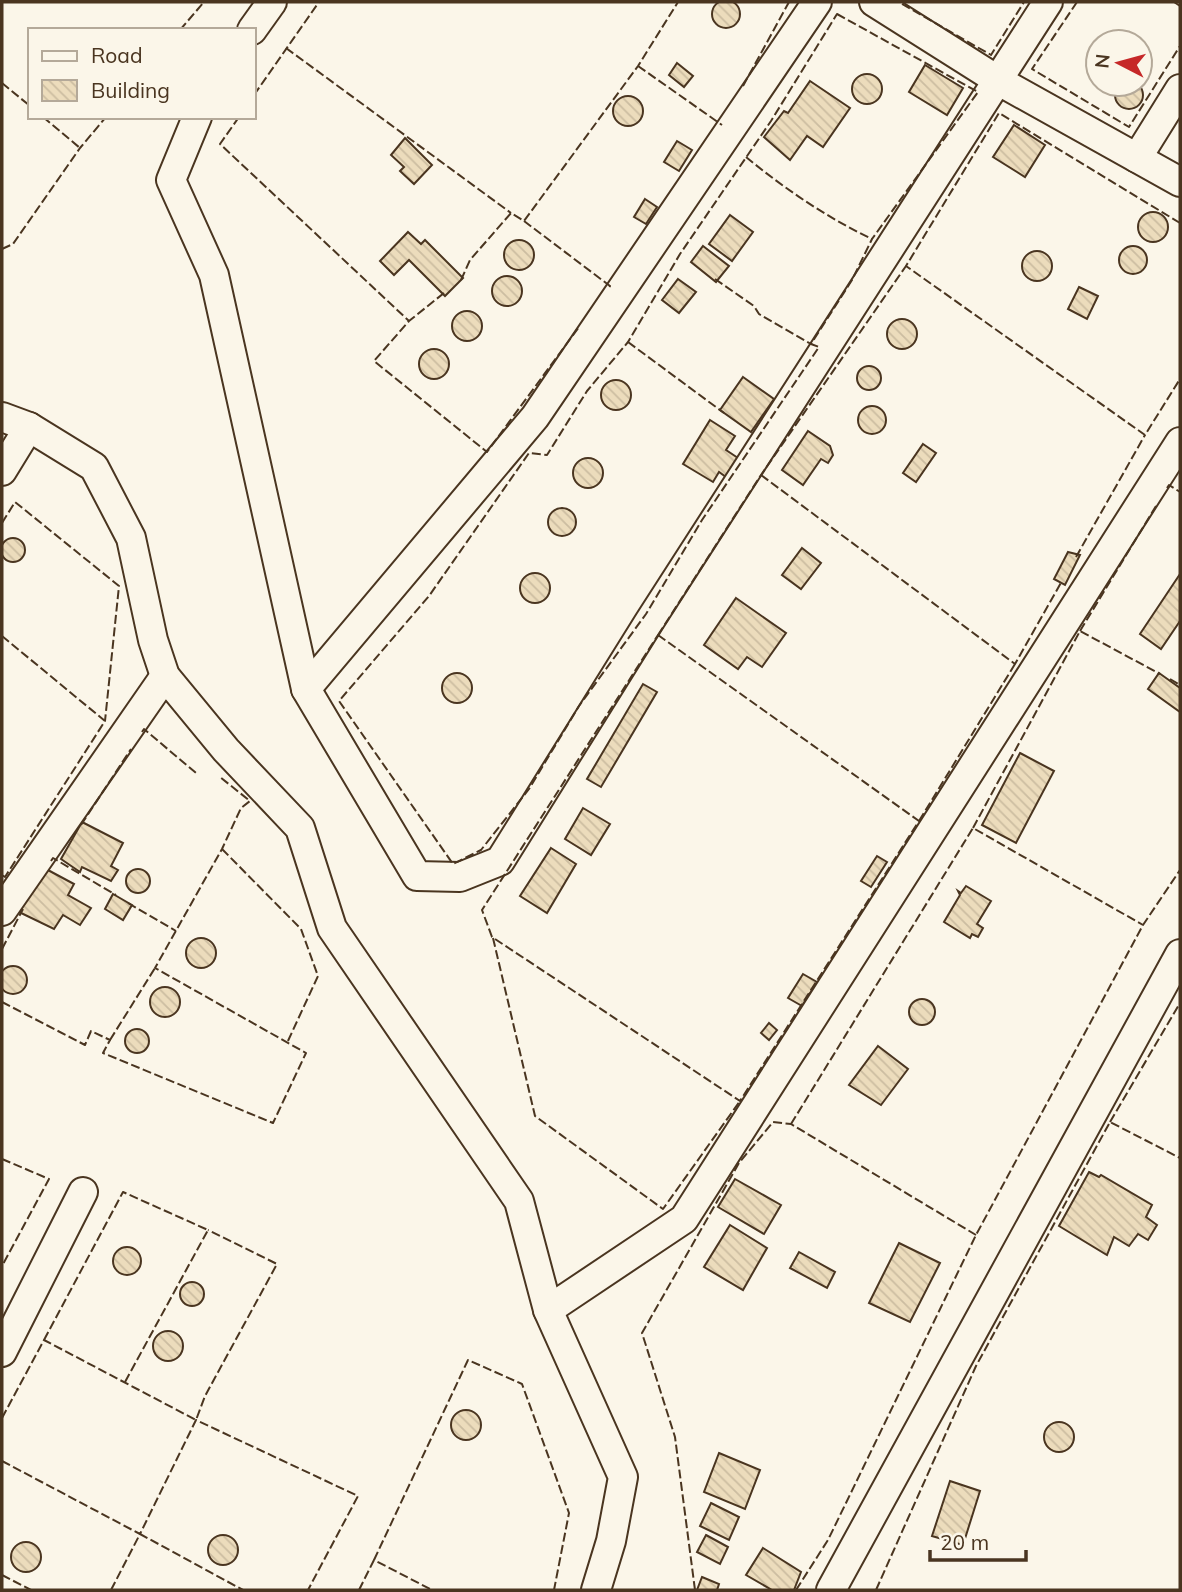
<svg xmlns="http://www.w3.org/2000/svg" width="1182" height="1592" font-family="Mulish,sans-serif">
<defs>
<pattern id="building-back-hatch" width="6" height="6" patternUnits="userSpaceOnUse" patternTransform="scale(1.75)"><rect width="6" height="6" fill="#ecdcbc"/><path d="M-1 5l2 2M0 0l6 6M5-1l2 2" fill="none" stroke="#ccbda1"/></pattern>
</defs>
<rect width="100%" height="100%" fill="#fbf6e9"/>
<g fill="url(#building-back-hatch)" stroke="#4a3520" stroke-width="2">
<circle cx="726" cy="14" r="14"/>
<polygon points="677,63 693,76 684,87 669,75"/>
<polygon points="925,65 963,88 947,115 909,92"/>
<circle cx="867" cy="89" r="15"/>
<polygon points="810,81 850,108 823,147 807,136 790,160 764,137 784,111 788,113"/>
<circle cx="1129" cy="95" r="14"/>
<circle cx="628" cy="111" r="15"/>
<polygon points="1014,125 1045,145 1025,177 993,157"/>
<polygon points="405,138 432,165 414,184 400,171 404,167 391,155"/>
<polygon points="677,141 692,150 679,171 664,162"/>
<polygon points="645,199 657,207 646,224 634,217"/>
<circle cx="1153" cy="227" r="15"/>
<polygon points="730,215 753,232 732,261 709,244"/>
<polygon points="408,232 421,244 425,240 463,278 445,296 409,260 394,275 380,261"/>
<circle cx="519" cy="255" r="15"/>
<circle cx="1133" cy="260" r="14"/>
<polygon points="703,246 729,266 716,282 691,262"/>
<circle cx="1037" cy="266" r="15"/>
<circle cx="507" cy="291" r="15"/>
<polygon points="678,279 696,292 679,313 662,300"/>
<polygon points="1079,287 1098,296 1087,319 1068,309"/>
<circle cx="467" cy="326" r="15"/>
<circle cx="902" cy="334" r="15"/>
<circle cx="434" cy="364" r="15"/>
<circle cx="869" cy="378" r="12"/>
<polygon points="743,377 774,399 751,432 720,410"/>
<circle cx="616" cy="395" r="15"/>
<circle cx="872" cy="420" r="14"/>
<polygon points="710,420 735,436 726,450 738,458 726,477 719,472 713,482 683,464"/>
<polygon points="808,431 830,446 833,455 828,463 821,459 803,485 782,470"/>
<polygon points="923,444 936,453 916,482 903,473"/>
<circle cx="588" cy="473" r="15"/>
<circle cx="562" cy="522" r="14"/>
<circle cx="13" cy="550" r="12"/>
<polygon points="802,548 821,563 801,589 782,575"/>
<polygon points="1068,552 1080,555 1065,585 1054,579"/>
<circle cx="535" cy="588" r="15"/>
<polygon points="1180,574 1180,621 1161,649 1140,634"/>
<polygon points="736,598 786,633 762,667 747,657 738,669 704,645"/>
<polygon points="1159,673 1180,688 1180,712 1148,689"/>
<circle cx="457" cy="688" r="15"/>
<polygon points="643,684 657,692 601,787 587,779"/>
<polygon points="1020,753 1054,771 1016,843 982,825"/>
<polygon points="583,808 610,824 591,855 565,839"/>
<polygon points="82,822 123,843 111,866 118,870 111,881 82,867 80,872 61,859"/>
<polygon points="551,848 576,864 547,913 520,896"/>
<polygon points="877,856 887,862 871,887 861,881"/>
<polygon points="46,869 74,884 68,895 91,908 80,925 63,915 54,929 19,912"/>
<circle cx="138" cy="881" r="12"/>
<polygon points="966,886 991,901 977,924 983,928 978,937 972,934 970,938 944,922 960,895 958,891 961,893"/>
<polygon points="113,894 132,905 123,920 105,909"/>
<circle cx="201" cy="953" r="15"/>
<circle cx="13" cy="980" r="14"/>
<polygon points="803,974 817,982 802,1006 788,998"/>
<circle cx="165" cy="1002" r="15"/>
<circle cx="922" cy="1012" r="13"/>
<polygon points="769,1023 777,1030 769,1040 761,1033"/>
<circle cx="137" cy="1041" r="12"/>
<polygon points="878,1046 908,1069 881,1105 849,1085"/>
<polygon points="1089,1172 1099,1177 1101,1175 1152,1205 1146,1217 1157,1225 1148,1240 1138,1234 1129,1246 1114,1237 1107,1255 1059,1226"/>
<polygon points="735,1179 781,1205 764,1234 718,1207"/>
<polygon points="730,1225 767,1248 743,1290 704,1267"/>
<polygon points="899,1243 940,1263 910,1322 869,1303"/>
<circle cx="127" cy="1261" r="14"/>
<polygon points="799,1252 835,1272 827,1288 790,1268"/>
<circle cx="192" cy="1294" r="12"/>
<circle cx="168" cy="1346" r="15"/>
<circle cx="466" cy="1425" r="15"/>
<circle cx="1059" cy="1437" r="15"/>
<polygon points="719,1453 760,1470 745,1509 704,1492"/>
<polygon points="950,1481 980,1491 963,1545 932,1536"/>
<polygon points="711,1503 739,1517 729,1540 700,1526"/>
<polygon points="706,1535 728,1547 720,1564 697,1552"/>
<circle cx="223" cy="1550" r="15"/>
<circle cx="26" cy="1557" r="15"/>
<polygon points="763,1548 801,1572 794,1590 772,1590 746,1575"/>
<polygon points="702,1577 719,1584 717,1590 697,1590"/>
</g>
<g fill="none" stroke-linecap="round" stroke-linejoin="round">
<g stroke="#4a3520" stroke-width="32">
<g id="street">
<polyline points="874,2 999,81 1180,182"/>
<polyline points="252,30 272,2"/>
<polyline points="197,117 171,180 214,275 306,689 417,876 460,877 500,861 649,622 1048,2"/>
<polyline points="1137,158 1180,89"/>
<polyline points="2,417 29,427 94,467 131,538 153,640 165,676 226,750 300,828 332,928 519,1201 548,1310 623,1477 611,1541 596,1590"/>
<polyline points="2,471 29,427"/>
<polyline points="306,689 535,417 817,2"/>
<polyline points="2,911 165,676"/>
<polyline points="548,1310 684,1219 1180,442"/>
<polyline points="2,1352 83,1192"/>
<polyline points="831,1590 1180,954"/>
</g>
</g>
<use href="#street" stroke="#fbf6e9" stroke-width="28"/>
<g stroke="#4a3520" stroke-width="2" stroke-dasharray="9 3.5" stroke-linecap="butt">
<polyline points="1077,2 1032,69 1129,127 1180,46"/>
<polyline points="1174,2 1180,6"/>
<polyline points="902,4 991,55 1024,2"/>
<polygon points="837,14 978,92 872,239 852,280 811,344 819,347 702,520 646,614 579,706 529,789 481,850 453,864 339,701 429,596 529,453 547,455 587,391 628,342 680,254 771,121"/>
<polyline points="180,30 204,2"/>
<polyline points="286,48 511,213"/>
<polyline points="638,66 722,125"/>
<polyline points="2,83 30,106"/>
<polyline points="743,86 789,2"/>
<polyline points="254,95 319,2"/>
<polyline points="43,117 80,148"/>
<polyline points="239,117 220,144 409,321"/>
<path d="M746 157C785 189 826 217 872 239"/>
<polyline points="524,221 610,286 609,288"/>
<polyline points="1180,223 999,113 906,266 1145,435 1180,379"/>
<polyline points="2,249 13,244 80,148 106,117"/>
<polyline points="715,279 754,306 759,314 811,344"/>
<polyline points="461,280 470,260 511,213 524,221 638,66 678,2"/>
<polyline points="444,293 409,321 374,361 487,452 579,327"/>
<polyline points="628,342 724,413"/>
<polyline points="761,475 1015,664 1062,581"/>
<polyline points="1167,488 1169,485 1180,492"/>
<polyline points="2,523 15,502 119,586 105,721"/>
<polyline points="1076,557 1145,435"/>
<polyline points="1080,631 1156,506"/>
<polygon points="658,635 919,821 740,1101 492,937 482,910"/>
<polyline points="658,635 761,475 906,266"/>
<polyline points="2,636 105,721 5,877 2,875"/>
<polyline points="1170,679 1180,685"/>
<polyline points="142,732 144,729 196,773"/>
<polyline points="919,821 1015,664"/>
<polyline points="81,825 131,749"/>
<polyline points="973,828 1080,631 1160,674"/>
<polyline points="222,849 301,929 318,976 287,1043"/>
<polyline points="51,861 53,858 116,895"/>
<polyline points="128,903 176,931"/>
<polyline points="493,938 535,1116 663,1209 740,1101"/>
<polyline points="2,949 23,909"/>
<polyline points="2,1002 85,1045 91,1031 110,1040 103,1053 273,1123 306,1053 155,968 222,849 241,808 250,801 220,777"/>
<polyline points="110,1040 155,968"/>
<polyline points="1110,1122 1180,1003"/>
<polyline points="791,1124 973,828 1143,925"/>
<polyline points="2,1159 49,1179 2,1266"/>
<polyline points="44,1340 123,1192 208,1230 125,1382"/>
<polyline points="2,1418 44,1340 196,1420 205,1396 277,1264 208,1230"/>
<polyline points="2,1461 140,1534 196,1420 358,1496 308,1590"/>
<polyline points="374,1560 468,1360 522,1384 569,1513 554,1590"/>
<polyline points="2,1575 31,1590"/>
<polyline points="111,1590 140,1534 243,1590"/>
<polyline points="359,1590 374,1560 432,1590"/>
<polyline points="695,1590 675,1437 642,1333 739,1163 773,1122 791,1124 976,1235"/>
<polyline points="796,1590 828,1540 976,1235 1143,925 1180,870"/>
<polyline points="876,1590 976,1366 1110,1122 1180,1158"/>
</g>
</g>
<rect width="1182" height="1592" fill="none" stroke="#4a3520" stroke-width="7"/>
<rect x="28" y="28" width="228" height="91" fill="#fbf6e9" stroke="#b4a999" stroke-width="2"/>
<rect x="42" y="51" width="35" height="10" fill="#fbf6e9" stroke="#b4a999" stroke-width="2"/>
<text x="91" y="63" font-size="21" fill="#4a3520">Road</text>
<rect x="42" y="80" width="35" height="21" fill="url(#building-back-hatch)" stroke="#b4a999" stroke-width="2"/>
<text x="91" y="98" font-size="21" fill="#4a3520">Building</text>
<g transform="translate(1119 63) rotate(276)"><circle r="33" fill="#fbf6e9" stroke="#b4a999" stroke-width="2"/>
<path d="M0-5L12 26L0 18L-12 26Z" fill="#c62828"/>
<text y="-10" font-size="19" font-weight="bold" text-anchor="middle" fill="#4a3520">N</text>
</g>
<path d="M930 1550v10h96v-10" fill="none" stroke="#4a3520" stroke-width="3.5"/>
<text x="940" y="1550" font-size="21" fill="#4a3520" stroke="#fbf6e9" stroke-width="5" paint-order="stroke">20 m</text>
</svg>
